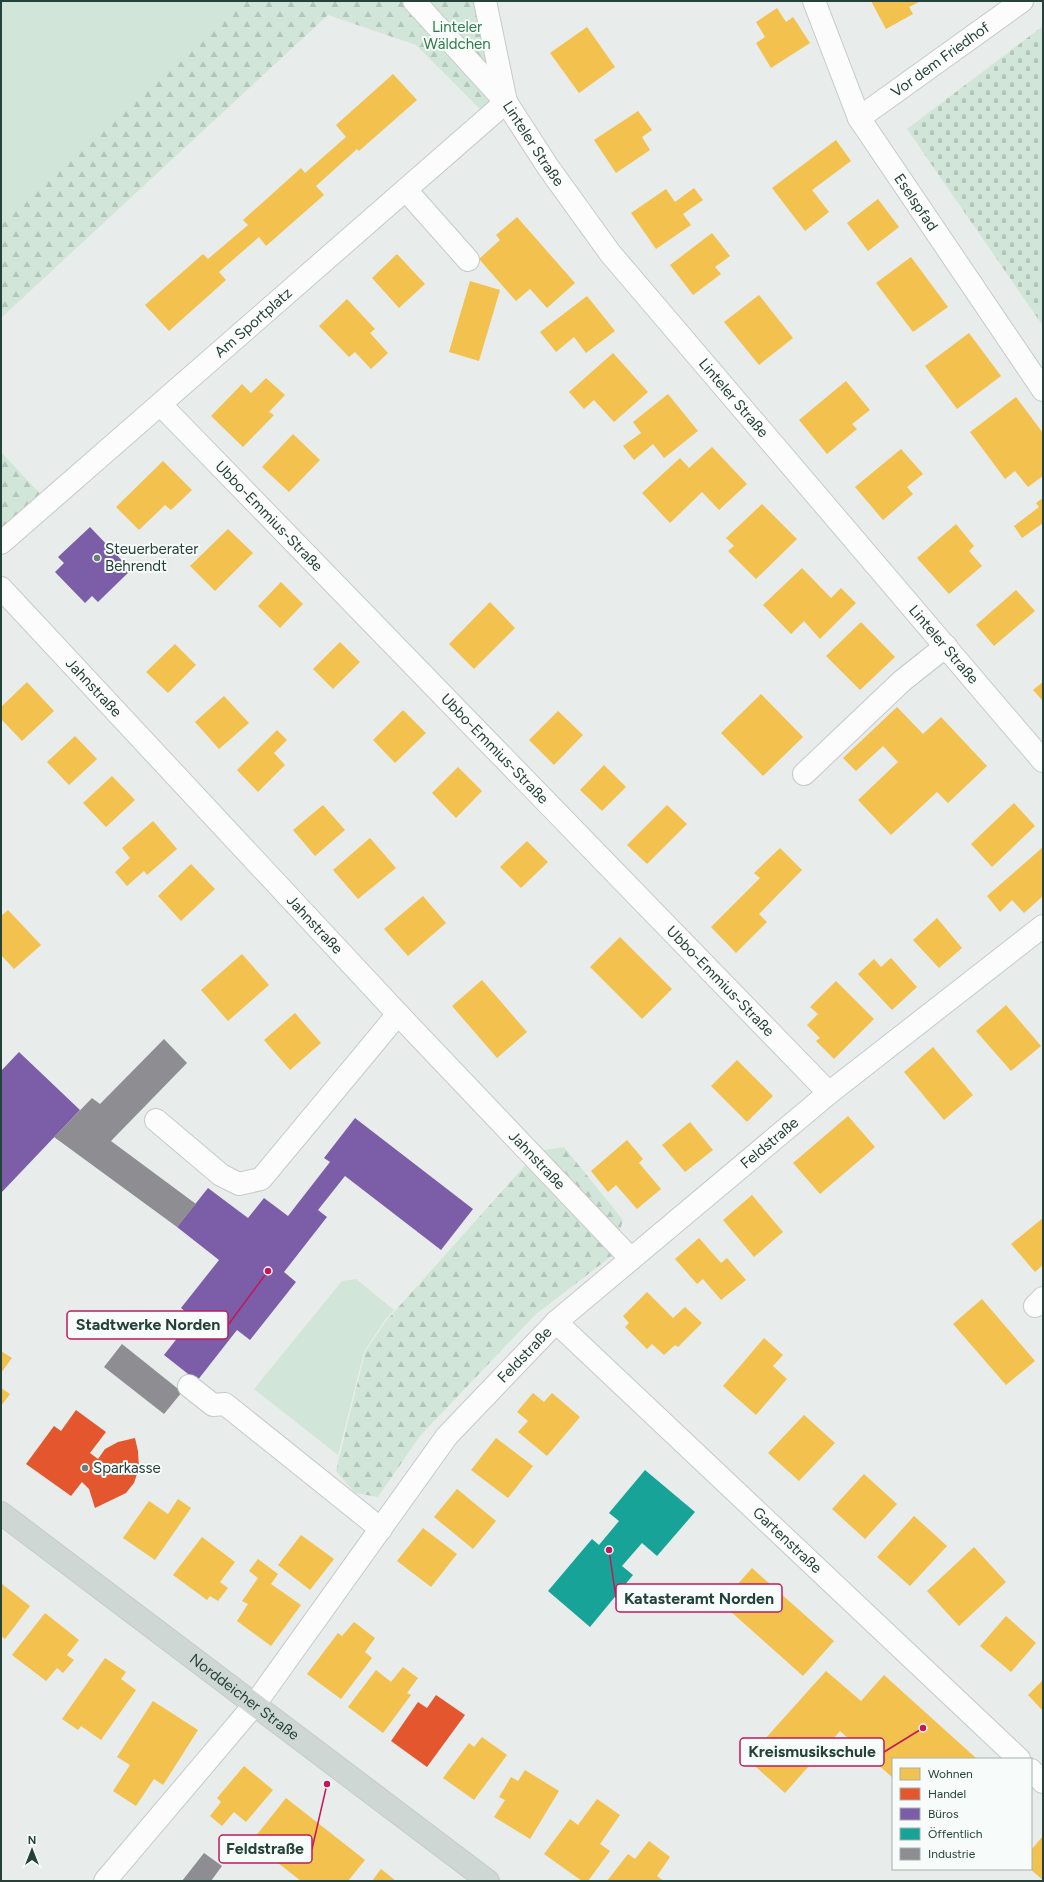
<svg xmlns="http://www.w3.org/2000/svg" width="1044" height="1882" font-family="Figtree,sans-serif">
<defs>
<pattern id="forest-firs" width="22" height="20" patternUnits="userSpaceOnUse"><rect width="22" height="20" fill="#d1e6d8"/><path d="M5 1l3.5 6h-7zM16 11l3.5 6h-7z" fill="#b3c6ba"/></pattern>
<pattern id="cemetery-stones" width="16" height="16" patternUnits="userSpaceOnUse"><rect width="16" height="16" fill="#d1e6d8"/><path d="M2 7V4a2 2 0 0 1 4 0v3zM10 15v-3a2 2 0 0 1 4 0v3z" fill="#b3c6ba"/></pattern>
</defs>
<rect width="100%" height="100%" fill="#e8edeb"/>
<g fill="#d1e6d8">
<polygon points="1,1 315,1 1,318"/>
<polygon points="356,1279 394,1310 385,1320 364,1352 338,1455 254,1389 342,1281"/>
</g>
<g fill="url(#forest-firs)">
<polygon points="240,1 485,1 506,102 489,118 416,45 328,15 1,318 1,225"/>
<polygon points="1,452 48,502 1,543"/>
<polygon points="564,1147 623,1220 613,1255 535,1315 420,1436 378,1497 355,1493 336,1471 365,1352 386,1321 538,1151"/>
</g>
<polygon fill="url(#cemetery-stones)" points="1043,26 1043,326 907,129"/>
<g fill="#f2c14e">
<polygon points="871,1 921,1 909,7 913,14 886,29"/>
<polygon points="777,8 786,22 793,17 810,43 771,68 756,43 765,37 756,22"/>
<polygon points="587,27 615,67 579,93 550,53"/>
<polygon points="393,74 417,100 359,151 357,149 316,186 324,195 266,246 259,237 219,272 226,280 169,331 145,305 203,254 208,259 248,225 243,220 301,168 305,173 346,137 336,125"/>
<polygon points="638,111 652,130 642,137 650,150 616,173 594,140"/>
<polygon points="836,140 851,161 812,190 829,212 805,231 772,188"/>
<polygon points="694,188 703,200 683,214 691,225 656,249 631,213 666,189 675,202"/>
<polygon points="878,199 899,227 868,251 847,223"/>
<polygon points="517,217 575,283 547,308 530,289 516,301 479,259 500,240 496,235"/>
<polygon points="712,233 730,256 715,267 721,274 693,295 670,265"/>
<polygon points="397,254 425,284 399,308 372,278"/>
<polygon points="911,257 948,307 913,332 876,283"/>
<polygon points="470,281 500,290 479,361 449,352"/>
<polygon points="759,295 793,338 759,365 724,322"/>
<polygon points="587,296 615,331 586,353 574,337 556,352 540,332"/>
<polygon points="347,299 375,329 370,333 388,353 371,369 355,352 349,357 319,326"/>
<polygon points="969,333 1001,376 957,409 925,366"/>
<polygon points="613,353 648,392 614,422 594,400 584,409 569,392"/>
<polygon points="266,378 285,395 269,412 274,415 243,447 211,416 242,384 251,393"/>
<polygon points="846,381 870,410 852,424 857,429 827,454 799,420"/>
<polygon points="668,394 698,431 664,458 653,444 634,460 623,446 641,433 633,422"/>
<polygon points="1016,397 1043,433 1043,476 1028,487 1015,471 1005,479 970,432"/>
<polygon points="293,434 320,460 289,492 262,467"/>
<polygon points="712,447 747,484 719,510 702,492 670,523 642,493 680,458 689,468"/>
<polygon points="901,449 923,474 907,487 913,494 883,520 855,487"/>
<polygon points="163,461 192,490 171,510 165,505 139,530 116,507"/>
<polygon points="1043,498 1043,523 1022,538 1014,526 1039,507 1036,503"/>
<polygon points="762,504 797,539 756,579 728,551 734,546 726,538"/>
<polygon points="956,524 974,546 969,551 982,566 949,594 917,558"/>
<polygon points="228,529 253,553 215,591 190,566"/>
<polygon points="802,568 831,598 841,588 856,603 820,639 804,621 791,634 763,605"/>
<polygon points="281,582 303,604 280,628 258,606"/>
<polygon points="1016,590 1035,611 994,646 976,625"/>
<polygon points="490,602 515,628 474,669 449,644"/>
<polygon points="861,622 895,657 860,690 826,656"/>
<polygon points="340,642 360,662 333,689 313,669"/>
<polygon points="175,644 196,665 168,693 146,672"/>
<polygon points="27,682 54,711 22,741 1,719 1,707"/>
<polygon points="1043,682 1043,701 1033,690"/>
<polygon points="761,694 803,737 763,776 721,733"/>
<polygon points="224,696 249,723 219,749 195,722"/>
<polygon points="897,707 923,734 941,717 987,766 948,803 937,792 891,835 858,800 898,762 883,746 856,771 843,758"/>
<polygon points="403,710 426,733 395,763 373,740"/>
<polygon points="558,711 583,735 554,765 529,740"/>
<polygon points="277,730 287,740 274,753 285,765 258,792 237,770"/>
<polygon points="75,736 97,759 69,785 47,762"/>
<polygon points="604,765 626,787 602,811 580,790"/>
<polygon points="458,767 482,791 456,818 432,793"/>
<polygon points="112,776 135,800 106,827 83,803"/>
<polygon points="1014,803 1035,826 992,867 971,844"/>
<polygon points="323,805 345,830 315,856 293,830"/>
<polygon points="667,805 687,824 647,864 627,845"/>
<polygon points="153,821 177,849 147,875 144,871 127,886 115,872 130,858 122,848"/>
<polygon points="370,838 396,868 358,899 333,870"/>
<polygon points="527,841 548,862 521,888 500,867"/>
<polygon points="1043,847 1043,896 1024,913 1012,900 1000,912 987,896"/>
<polygon points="780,848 802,870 759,914 767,922 736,953 711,927 760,878 754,873"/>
<polygon points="191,864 215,889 181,921 158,896"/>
<polygon points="423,896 446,923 408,956 384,929"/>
<polygon points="8,910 41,945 14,969 1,955 1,916"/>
<polygon points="937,918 962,948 939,968 913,940"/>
<polygon points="620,937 672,989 642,1019 590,967"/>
<polygon points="242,954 269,985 228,1021 201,990"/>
<polygon points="891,958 917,987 892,1010 858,974 874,959 881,967"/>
<polygon points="482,980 527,1032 497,1058 452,1006"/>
<polygon points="836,981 874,1019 834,1059 816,1041 820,1038 807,1025 818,1014 810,1007"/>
<polygon points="1006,1005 1041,1046 1011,1071 976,1031"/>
<polygon points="295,1013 321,1043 290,1070 264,1040"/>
<polygon points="933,1047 973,1095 944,1120 904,1072"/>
<polygon points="737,1060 773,1096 747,1122 711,1086"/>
<polygon points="848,1116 875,1147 820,1194 793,1163"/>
<polygon points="690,1122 713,1150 685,1172 662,1145"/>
<polygon points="627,1140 643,1159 639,1163 661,1189 637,1209 616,1185 608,1192 591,1171"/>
<polygon points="752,1195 783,1232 754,1257 723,1220"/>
<polygon points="1043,1218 1043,1265 1035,1272 1011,1244"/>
<polygon points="699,1238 721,1263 727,1258 746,1280 721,1300 703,1279 697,1284 675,1259"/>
<polygon points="647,1292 673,1318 685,1307 702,1323 678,1347 675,1345 664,1355 652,1344 647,1349 625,1327 629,1323 623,1316"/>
<polygon points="982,1299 1035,1361 1006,1385 953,1324"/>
<polygon points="764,1338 783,1355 773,1366 787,1379 756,1415 723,1386"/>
<polygon points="1,1351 12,1358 1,1373"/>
<polygon points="1,1388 10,1394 1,1406"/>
<polygon points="533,1393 544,1402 552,1393 580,1417 547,1456 518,1432 528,1421 517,1412"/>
<polygon points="804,1415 835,1443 799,1481 768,1453"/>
<polygon points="496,1438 533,1466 508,1498 471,1470"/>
<polygon points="864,1474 897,1504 865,1539 832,1509"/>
<polygon points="457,1489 496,1521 473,1549 434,1517"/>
<polygon points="178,1499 191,1508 155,1560 123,1538 149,1501 168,1514"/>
<polygon points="914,1516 947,1546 910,1586 877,1557"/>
<polygon points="423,1528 457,1554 431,1587 397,1561"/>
<polygon points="301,1535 334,1559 310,1590 278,1565"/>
<polygon points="202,1537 235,1562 220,1582 228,1588 218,1601 210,1596 207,1600 173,1575"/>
<polygon points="974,1547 1006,1582 959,1626 927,1591"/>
<polygon points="258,1559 278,1574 271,1584 301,1605 271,1646 237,1621 248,1604 242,1601 258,1578 249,1571"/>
<polygon points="752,1568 834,1641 803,1676 721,1603"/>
<polygon points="2,1584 30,1606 5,1639 1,1636"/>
<polygon points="45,1613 79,1640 67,1655 74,1660 63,1673 57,1668 46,1681 12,1655"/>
<polygon points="1006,1616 1036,1643 1011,1672 980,1646"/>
<polygon points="354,1622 375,1638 365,1652 372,1658 341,1699 307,1674 338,1633 342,1636"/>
<polygon points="105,1658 126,1672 121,1679 136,1690 101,1740 81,1726 78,1730 62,1719"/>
<polygon points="403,1667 418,1678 407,1693 411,1695 383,1733 348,1707 376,1670 391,1682"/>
<polygon points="826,1671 861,1701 884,1675 977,1759 893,1759 893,1778 840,1731 785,1793 747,1759"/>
<polygon points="1043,1680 1043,1711 1028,1695"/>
<polygon points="153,1701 198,1730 163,1785 154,1779 136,1806 113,1791 130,1765 117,1757"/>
<polygon points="482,1737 507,1755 474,1800 443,1778 469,1743 474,1747"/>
<polygon points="244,1766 273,1790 246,1822 234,1812 222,1826 210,1816 221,1802 217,1798"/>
<polygon points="525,1770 559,1791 530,1839 494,1817 505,1800 499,1797 511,1777 518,1781"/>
<polygon points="286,1798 365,1860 348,1881 301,1881 251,1842"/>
<polygon points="597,1799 620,1815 600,1844 610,1851 588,1881 582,1881 544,1854 570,1819 578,1825"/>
<polygon points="1043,1836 1043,1880 1030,1869 1031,1869 1031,1850"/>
<polygon points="649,1841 670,1857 657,1876 664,1881 607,1881 628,1854 635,1859"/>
<polygon points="381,1869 396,1881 372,1881"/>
</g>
<g fill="#e4572e">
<polygon points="76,1410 106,1432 90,1453 98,1459 105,1449 118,1442 135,1438 138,1451 139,1468 134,1483 126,1493 95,1508 89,1489 82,1482 71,1496 26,1464 54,1426 61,1431"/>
<polygon points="436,1695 465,1715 427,1767 391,1741 418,1702 427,1708"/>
</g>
<g fill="#7b5ea7">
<polygon points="90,527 131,570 98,602 92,596 85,603 55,572 64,563 58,557"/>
<polygon points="19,1052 80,1110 1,1193 1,1071"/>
<polygon points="355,1118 473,1209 441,1250 345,1176 318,1210 327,1217 284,1272 296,1282 250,1340 237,1330 197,1381 164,1355 193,1318 181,1308 219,1260 177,1227 208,1188 248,1218 264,1198 288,1216 330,1162 324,1158"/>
</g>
<polygon fill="#17a398" points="645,1470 695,1512 657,1556 642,1543 622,1566 633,1575 590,1627 548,1591 592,1539 599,1545 619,1521 609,1513"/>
<g fill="#8d8d92">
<polygon points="164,1039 187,1063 111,1141 196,1204 177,1227 54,1137 92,1098 100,1104"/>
<polygon points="122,1344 182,1392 164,1414 104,1367"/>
<polygon points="204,1853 222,1866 211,1881 182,1881"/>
</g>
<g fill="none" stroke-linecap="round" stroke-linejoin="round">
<g stroke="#c5cac8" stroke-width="24">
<g id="minor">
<polyline points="414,1 506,102"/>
<path id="s1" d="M485 1 506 102 548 167 610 253 1043 761"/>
<path id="s2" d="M814 1 859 118 1043 390"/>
<path id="s3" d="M859 118 1022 1"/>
<polyline points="406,190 468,260"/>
<path id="s4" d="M161 405 829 1093"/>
<path id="s5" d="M1 543 506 102"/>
<path id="s6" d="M1 588 398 1014 631 1259"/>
<polyline points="804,774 902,681 946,646"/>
<polyline points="156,1120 221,1175 239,1184 261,1179 398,1014"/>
<polyline points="1035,1306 1043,1298"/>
<path id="s7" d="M556 1322 1019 1759"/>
<polyline points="189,1386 213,1405 225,1404 381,1529"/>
<polyline points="1031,1770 1043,1782"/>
<path id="s8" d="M105 1881 255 1704 447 1436 556 1322 829 1093 1043 926"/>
</g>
</g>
<g stroke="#c3ccc9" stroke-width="24">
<g id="major">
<path id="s9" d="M1 1513 488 1881"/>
</g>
</g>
<use href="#minor" stroke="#fcfcfc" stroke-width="22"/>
<use href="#major" stroke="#cfd7d5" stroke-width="22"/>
</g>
<g fill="#697e78" stroke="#f7fbf9" stroke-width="1.5">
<circle cx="97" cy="558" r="4"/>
<circle cx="85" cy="1468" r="4"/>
</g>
<g text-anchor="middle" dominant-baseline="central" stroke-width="4" stroke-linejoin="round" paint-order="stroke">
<g font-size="15" fill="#2d7a4b" stroke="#f7fbf9">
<text x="457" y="27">Linteler<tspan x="457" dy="17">Wäldchen</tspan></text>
</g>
<g font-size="15" fill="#24423a" stroke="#f7fbf9">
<text stroke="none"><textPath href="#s3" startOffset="100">Vor dem Friedhof</textPath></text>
<text stroke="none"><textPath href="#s1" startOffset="153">Linteler Straße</textPath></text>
<text stroke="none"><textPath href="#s2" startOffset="227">Eselspfad</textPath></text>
<text stroke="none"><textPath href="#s5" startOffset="335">Am Sportplatz</textPath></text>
<text stroke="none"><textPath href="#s1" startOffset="477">Linteler Straße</textPath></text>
<text stroke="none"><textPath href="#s4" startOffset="155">Ubbo-Emmius-Straße</textPath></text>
<text stroke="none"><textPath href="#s1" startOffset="801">Linteler Straße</textPath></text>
<text stroke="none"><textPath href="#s6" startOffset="136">Jahnstraße</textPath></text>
<text stroke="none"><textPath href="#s4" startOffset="479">Ubbo-Emmius-Straße</textPath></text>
<text stroke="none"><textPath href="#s6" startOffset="460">Jahnstraße</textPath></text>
<text stroke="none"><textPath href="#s4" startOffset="803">Ubbo-Emmius-Straße</textPath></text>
<text stroke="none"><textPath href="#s8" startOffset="998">Feldstraße</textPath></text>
<text stroke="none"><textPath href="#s6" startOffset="784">Jahnstraße</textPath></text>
<text stroke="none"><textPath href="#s8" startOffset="674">Feldstraße</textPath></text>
<text stroke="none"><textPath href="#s7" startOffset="318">Gartenstraße</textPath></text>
<text stroke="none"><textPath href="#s9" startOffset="305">Norddeicher Straße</textPath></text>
</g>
<g font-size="15" fill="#24423a" stroke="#f7fbf9" text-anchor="start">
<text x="105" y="549">Steuerberater<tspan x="105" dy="17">Behrendt</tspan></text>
<text x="93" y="1468">Sparkasse</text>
</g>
</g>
<path fill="none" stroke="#c2185b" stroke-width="1.5" d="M268 1271L228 1325M609 1550L616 1598M923 1728L884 1752M327 1784L312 1849"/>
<g fill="#c2185b" stroke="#f7fbf9" stroke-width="1.5">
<circle cx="268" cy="1271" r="4"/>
<circle cx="609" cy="1550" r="4"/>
<circle cx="923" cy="1728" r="4"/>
<circle cx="327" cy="1784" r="4"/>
</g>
<g fill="#f7fbf9" stroke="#c2185b" stroke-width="1.5">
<rect x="67" y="1311" width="161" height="28" rx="4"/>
<rect x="616" y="1584" width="166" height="28" rx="4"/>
<rect x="740" y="1738" width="144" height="28" rx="4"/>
<rect x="219" y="1835" width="93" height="28" rx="4"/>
</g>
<g font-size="16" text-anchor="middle" font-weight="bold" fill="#24423a">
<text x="148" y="1330">Stadtwerke Norden</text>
<text x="699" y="1604">Katasteramt Norden</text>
<text x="812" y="1757">Kreismusikschule</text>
<text x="265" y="1854">Feldstraße</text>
</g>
<rect width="1044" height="1882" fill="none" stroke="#24423a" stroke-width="4"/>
<rect x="892" y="1758" width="140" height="112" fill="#f7fbf9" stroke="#a3b1ad"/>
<rect x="900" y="1768" width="20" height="12" fill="#f2c14e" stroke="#a3b1ad"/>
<text x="928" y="1778" font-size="12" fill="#24423a">Wohnen</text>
<rect x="900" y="1788" width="20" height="12" fill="#e4572e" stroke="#a3b1ad"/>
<text x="928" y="1798" font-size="12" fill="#24423a">Handel</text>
<rect x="900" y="1808" width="20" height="12" fill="#7b5ea7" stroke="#a3b1ad"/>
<text x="928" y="1818" font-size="12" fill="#24423a">Büros</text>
<rect x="900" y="1828" width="20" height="12" fill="#17a398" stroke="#a3b1ad"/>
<text x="928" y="1838" font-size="12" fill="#24423a">Öffentlich</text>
<rect x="900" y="1848" width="20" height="12" fill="#8d8d92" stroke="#a3b1ad"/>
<text x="928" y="1858" font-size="12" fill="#24423a">Industrie</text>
<g transform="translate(32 1850)" stroke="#f7fbf9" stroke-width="3" paint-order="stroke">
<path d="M0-3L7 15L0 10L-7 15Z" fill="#24423a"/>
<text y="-6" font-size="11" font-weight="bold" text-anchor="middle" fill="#24423a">N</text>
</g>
</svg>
